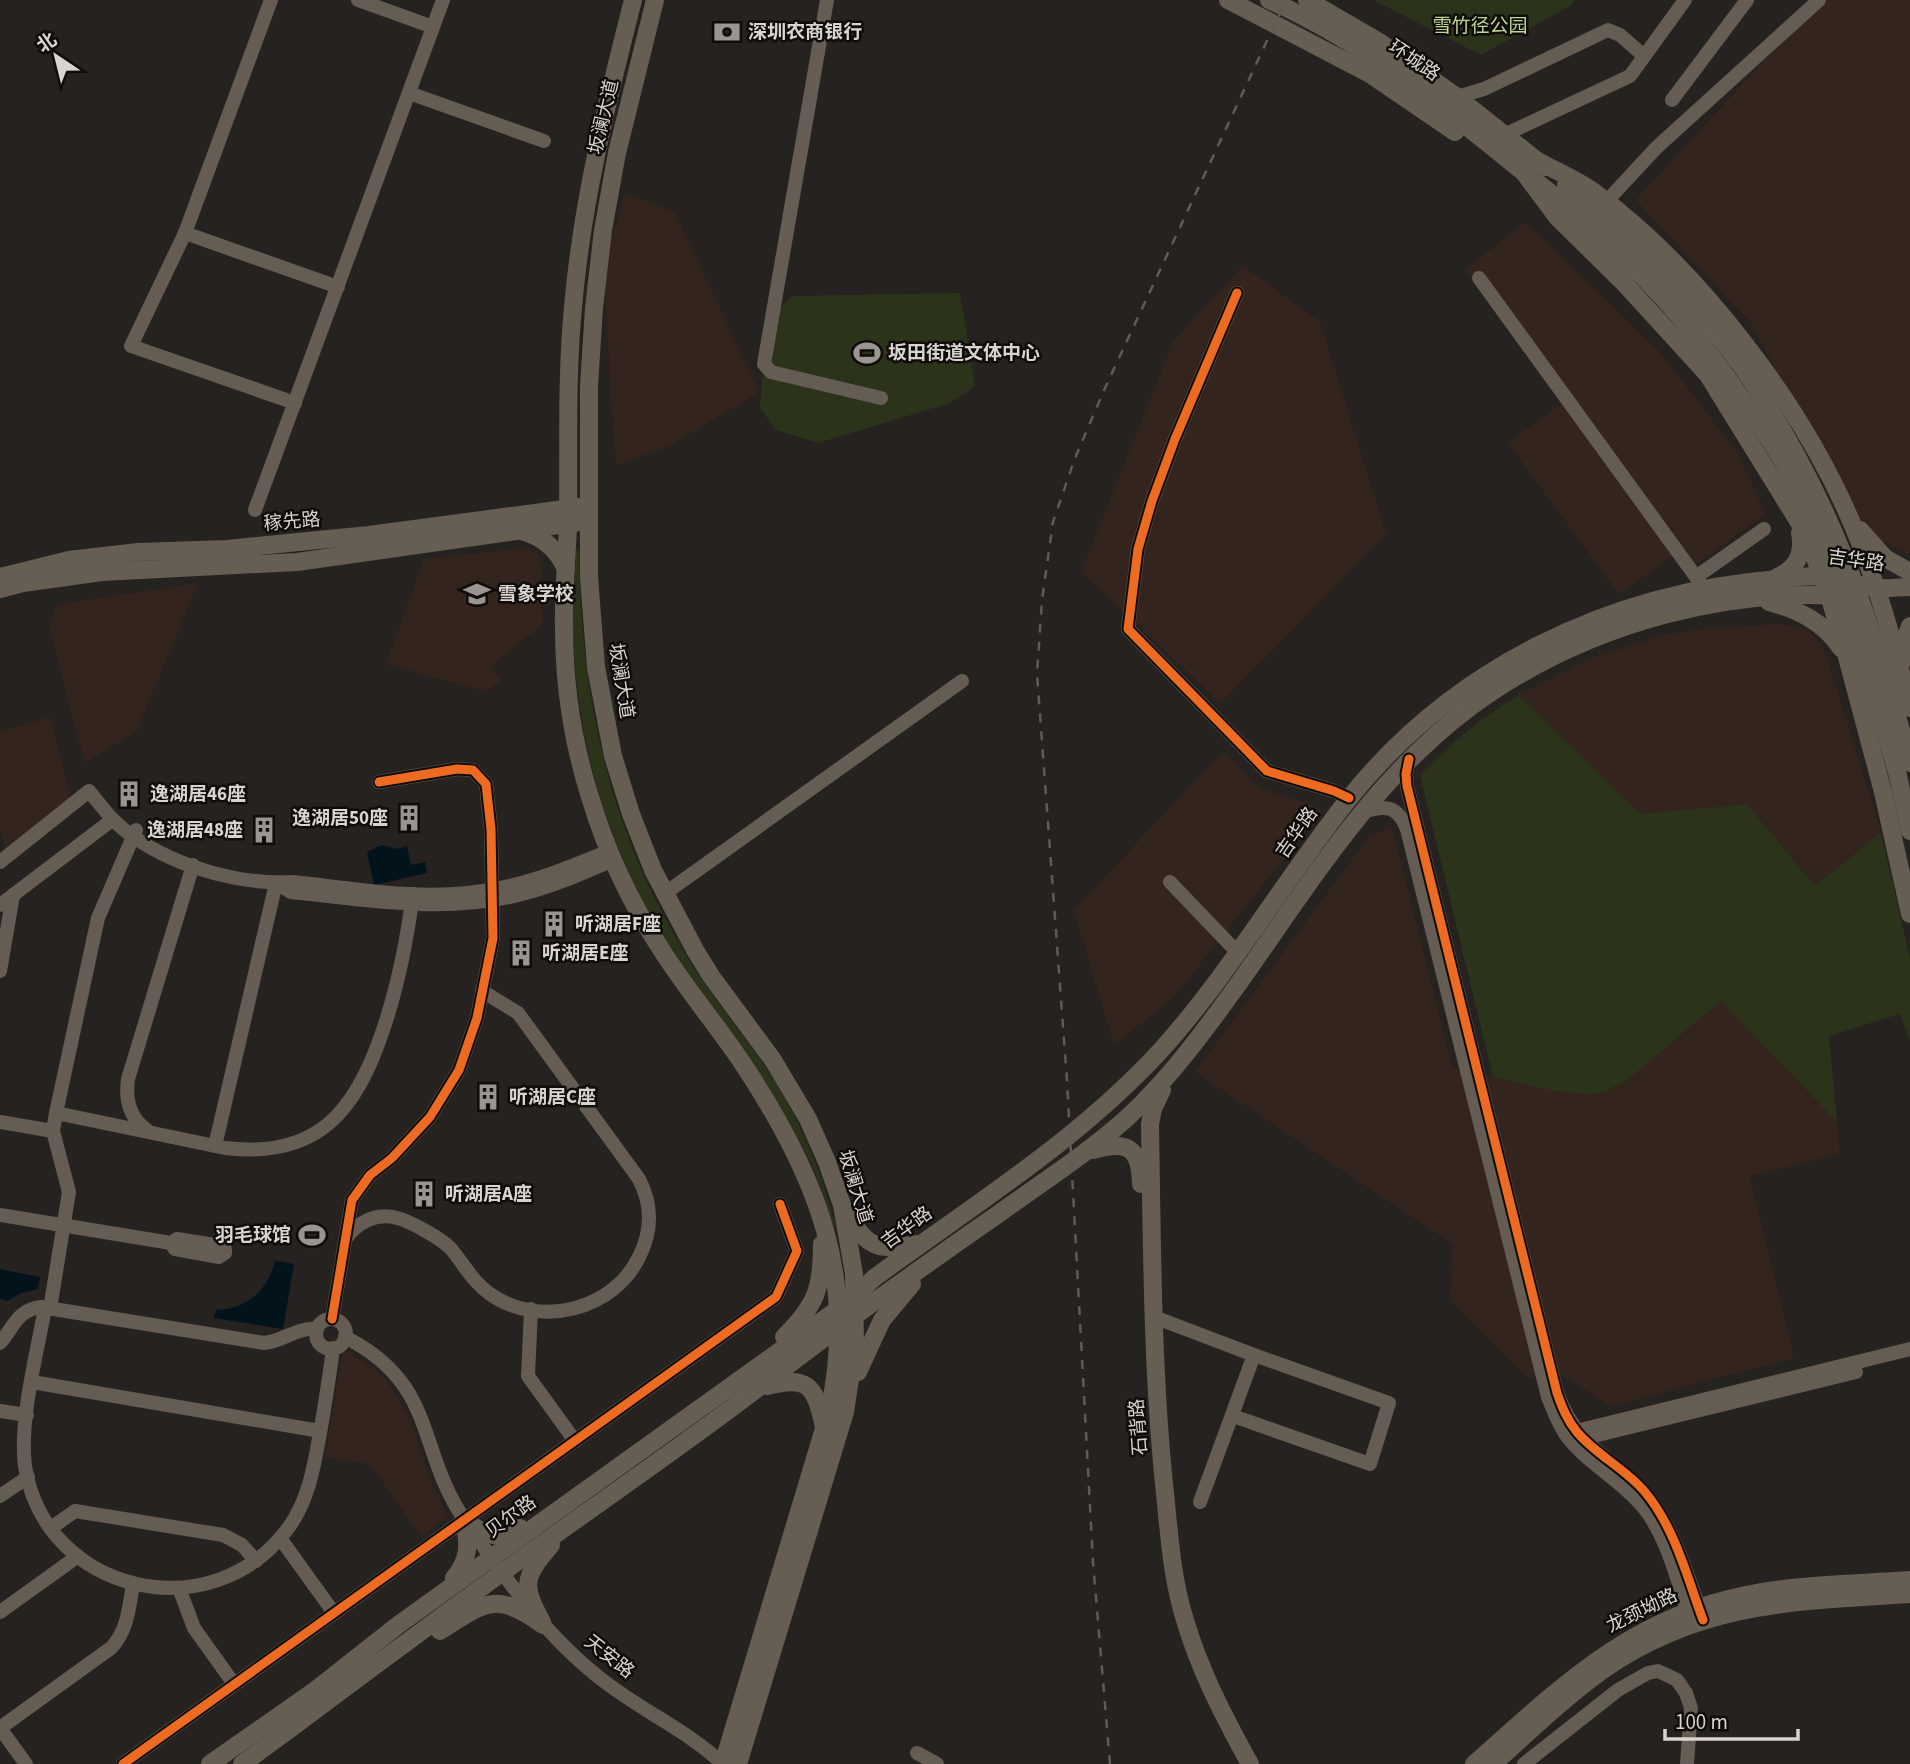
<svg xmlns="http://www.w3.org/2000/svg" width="1910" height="1764" font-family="'Source Sans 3','Noto Sans SC',sans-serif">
<rect width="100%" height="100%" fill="#262220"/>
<g fill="#33251e">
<polygon points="1820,0 1910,0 1910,555 1861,532 1752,324 1636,200"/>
<polygon points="626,193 675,213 759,392 669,446 616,465 603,265"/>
<polygon points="1525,222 1659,351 1735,449 1766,514 1696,564 1684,548 1619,594 1508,443 1561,404 1465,270"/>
<polygon points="1243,266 1320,322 1386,534 1221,703 1081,572 1174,340"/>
<polygon points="525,548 540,556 543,624 490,666 501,680 487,692 386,664 424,559"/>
<polygon points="198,583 136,732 85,763 50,630 56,605"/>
<polygon points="1781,624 1806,630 1816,638 1824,648 1881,832 1815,886 1747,804 1640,814 1518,695 1588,659 1664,635 1702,629"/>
<polygon points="50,717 70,798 6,849 0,825 0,732"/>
<polygon points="1223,751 1259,788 1323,809 1174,997 1114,1045 1074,910"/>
<polygon points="1392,826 1453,1069 1583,1094 1614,1088 1721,1001 1837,1122 1840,1154 1750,1176 1794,1358 1611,1406 1557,1372 1529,1379 1451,1301 1453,1244 1195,1072 1368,838"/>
<polygon points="343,1349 374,1369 388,1383 409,1417 431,1483 448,1516 421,1536 370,1464 325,1457"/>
</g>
<g fill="#2b341b">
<polygon points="1373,0 1575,0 1570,6 1481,55"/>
<polygon points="960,293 975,386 950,403 818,443 776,430 760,408 767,319 793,296"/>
<path d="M576 549H579C580 696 609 831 688 958 711 996 740 1030 765 1066 799 1116 822 1172 837 1230 828 1218 824 1193 817 1177 803 1146 786 1117 769 1088 738 1036 698 991 666 940 607 848 577 742 573 634 572 605 575 577 576 549Z"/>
<path d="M1518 695 1640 814 1747 804 1815 886 1881 832 1910 959V1041L1900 1014 1829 1036 1837 1122 1721 1001 1628 1079C1618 1085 1609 1091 1598 1093 1571 1098 1521 1082 1493 1077L1420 775C1450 744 1481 718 1518 695Z"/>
</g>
<g fill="#03131c">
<polygon points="382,845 397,849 407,846 411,865 425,862 427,873 374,885 367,852"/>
<path d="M275 1261 294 1264 283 1329 214 1318 216 1310C246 1309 268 1291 275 1261Z"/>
<polygon points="0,1269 40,1277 38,1289 22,1293 7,1301 0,1298"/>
</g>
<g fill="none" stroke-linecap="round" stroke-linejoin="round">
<g stroke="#655c53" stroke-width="14">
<polyline points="271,0 185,233 131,346 295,403"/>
<polyline points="358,0 433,27"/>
<polyline points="827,0 764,364 771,372 881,398"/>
<polyline points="409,93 544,141"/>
<polyline points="1457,97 1484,89 1608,30 1620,35 1644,56"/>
<polyline points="1672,100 1747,0"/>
<polyline points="1504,135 1630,76 1685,0"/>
<polyline points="1606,202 1656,148 1819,0"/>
<polyline points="185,233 338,287"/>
<polyline points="1479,278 1704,588"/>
<polyline points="1237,293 1175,439 1152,501 1138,549 1128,629 1267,771 1334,791 1349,798"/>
<polyline points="255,510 443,0"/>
<polyline points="1696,577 1764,529"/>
<path d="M1409 759 1406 774 1407 786 1557 1393C1572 1433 1590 1445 1621 1471 1629 1478 1639 1484 1645 1493 1674 1527 1686 1574 1702 1615"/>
<path d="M1362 812C1386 805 1397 805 1407 829L1548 1397C1553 1410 1558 1423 1566 1435 1587 1464 1622 1480 1644 1508 1668 1538 1679 1586 1691 1622"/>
<path d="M0 862 89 791C103 808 115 825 134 837 177 867 240 885 292 882 352 888 415 900 475 892 523 887 565 869 609 851"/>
<polyline points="1170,882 1238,953"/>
<path d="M276 883 291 892C368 900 446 914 522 894 554 886 583 873 613 860"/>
<polyline points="664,894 962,681"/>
<polyline points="0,905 112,820"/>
<polyline points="0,971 13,895"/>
<path d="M56 1113 225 1148C318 1159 356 1111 383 1030 398 986 407 940 413 894"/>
<polyline points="0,1122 53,1131"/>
<path d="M148 1131C130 1119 125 1100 128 1079L193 865"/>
<polyline points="215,1146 276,883"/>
<polyline points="0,1215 171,1243"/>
<path d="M346 1238C358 1222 377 1212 397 1218 410 1221 444 1240 452 1250 465 1266 473 1282 490 1294 540 1329 615 1310 640 1255 652 1230 652 1204 639 1179L518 1013 482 991"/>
<polygon points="177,1239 221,1246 225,1249 225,1253 219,1257 175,1249 171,1243"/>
<path d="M45 1308C37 1353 19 1421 25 1466 45 1594 213 1632 289 1527 311 1496 315 1459 322 1422 326 1397 330 1373 333 1348"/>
<polyline points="50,1309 69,1192 53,1131 56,1113 98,918 136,830"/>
<polyline points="531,1309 528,1376 575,1441"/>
<polyline points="1154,1317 1254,1355 1389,1403 1370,1464 1233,1416"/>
<polyline points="332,1319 352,1200 370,1175 392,1158 430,1117 459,1070 477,1018 493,938 491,829 486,784 473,770 457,769 379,782"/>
<circle cx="331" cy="1334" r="15"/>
<path d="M345 1337C439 1385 415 1449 466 1522 507 1581 548 1639 605 1682 644 1712 688 1731 723 1764"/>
<path d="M0 1343C14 1327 17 1310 41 1307L264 1343C284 1341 297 1327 317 1329"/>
<polyline points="32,1382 320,1431"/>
<polyline points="0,1411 27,1415"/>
<polyline points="1568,1433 1910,1349"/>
<polyline points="1577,1440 1856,1372"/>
<polyline points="0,1496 28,1477"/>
<polyline points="1200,1502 1254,1355"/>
<polyline points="51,1528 75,1511 223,1535 242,1545 256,1561"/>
<polyline points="280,1538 334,1613"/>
<polyline points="179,1588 194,1628 234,1684"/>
<polyline points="0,1612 78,1556"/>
<path d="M0 1728 111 1648C128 1630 129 1607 133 1584"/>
<polyline points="0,1728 26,1764"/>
<polyline points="917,1753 937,1764"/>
<polyline points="123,1764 776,1297 797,1251 780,1204"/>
<polyline points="1524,1764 1618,1690 1648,1673 1658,1671 1677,1680 1686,1693 1691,1708 1687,1764"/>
</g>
<g stroke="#665d53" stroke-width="18">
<path d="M633 0C607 102 582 202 573 307 566 380 569 451 568 524 567 559 563 593 564 628 564 685 573 743 590 797 606 850 629 900 659 946 685 988 718 1026 745 1067 818 1178 858 1279 829 1412L723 1764"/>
<polyline points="655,0 617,153 603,230 594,308 589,386 589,577 596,667 613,756 631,814 653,870 695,950 711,976 773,1060 808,1119 827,1162 842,1205 854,1274 855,1346 845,1412 738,1764"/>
<polyline points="1228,0 1370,74 1455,132"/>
<path d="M1269 0C1357 39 1432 98 1506 158 1525 174 1545 188 1564 204 1628 257 1686 318 1733 386"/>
<polyline points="1307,0 1381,43 1457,97 1545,167"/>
<path d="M1538 161C1556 171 1577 180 1594 192 1698 269 1800 402 1851 521 1877 581 1894 645 1910 708"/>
<polyline points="1525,174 1557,217 1624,283 1708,375 1805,532 1829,595 1848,661 1883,792 1910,914"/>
<path d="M1566 185C1634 245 1698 302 1749 377"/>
<polyline points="1860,530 1885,558 1910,572"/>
<path d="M521 531C542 536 557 549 566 569"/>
<polyline points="0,577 69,560 138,552 227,549 369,535 579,507"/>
<path d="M1777 577C1797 569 1804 553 1800 533"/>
<polyline points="0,589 23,583 102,572 297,562 580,522"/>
<path d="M1769 602C1798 610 1823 621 1841 648"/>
<polyline points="1901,664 1903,646 1910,626"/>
<polyline points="1898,776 1910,831"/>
<path d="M1162 1090 1153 1109 1150 1124C1152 1244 1152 1364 1164 1484 1169 1529 1171 1576 1185 1620 1200 1671 1224 1717 1250 1764"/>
<path d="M1093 1150C1127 1140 1140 1147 1141 1184"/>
<path d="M849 1217C868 1249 881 1251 916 1244"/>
<path d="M784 1337C816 1305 822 1289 822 1244"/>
<polyline points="858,1372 882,1320 912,1284"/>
<path d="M767 1386C806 1376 815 1384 823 1423"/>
<path d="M464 1520C482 1533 500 1543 520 1528"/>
<path d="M454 1578C470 1559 469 1544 464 1520"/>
<path d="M542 1622C521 1584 524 1577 551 1545"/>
<path d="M440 1631C484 1603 496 1590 543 1625"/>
<path d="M210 1764 313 1692 398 1625 855 1297 874 1278C973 1205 1078 1141 1162 1049 1231 972 1283 882 1347 801 1453 667 1611 592 1779 579 1794 577 1811 575 1825 577 1843 580 1860 586 1877 588 1888 589 1899 587 1910 587"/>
<path d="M242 1764C298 1724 352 1682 407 1642 506 1568 607 1499 707 1426 751 1394 794 1360 838 1328 891 1290 943 1252 997 1215 1041 1183 1087 1154 1128 1117 1171 1077 1205 1030 1239 983 1315 876 1381 765 1493 691 1597 623 1730 586 1854 597"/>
<path d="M1474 1764C1559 1689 1629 1618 1746 1595 1799 1584 1855 1584 1910 1580"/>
<path d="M1493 1764C1529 1732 1564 1698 1603 1670 1700 1602 1797 1601 1910 1594"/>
</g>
<polyline stroke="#615a56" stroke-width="2.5" stroke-dasharray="9 9" stroke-linecap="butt" points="1110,1764 1093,1562 1067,1081 1037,674 1042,600 1053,522 1075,458 1105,388 1286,0"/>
<g stroke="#665d53" stroke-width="18">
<path d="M1749 377C1832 499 1872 622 1910 763"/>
<path d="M1733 386C1752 414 1772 441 1788 471 1839 567 1868 672 1898 776"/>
</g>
<g stroke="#100c09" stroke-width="13">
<g id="cycleway">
<polyline points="1237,293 1175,439 1152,501 1138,549 1128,629 1267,771 1334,791 1349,798"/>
<path d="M1409 759 1406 774 1407 786 1557 1393C1562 1407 1567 1420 1577 1432 1596 1455 1626 1469 1645 1492 1675 1528 1687 1577 1703 1620"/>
<polyline points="332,1319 352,1200 370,1175 392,1158 430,1117 459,1070 477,1018 493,938 491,829 486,784 473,770 457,769 379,782"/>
<polyline points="123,1764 776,1297 797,1251 780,1204"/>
</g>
</g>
<use href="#cycleway" stroke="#ed6a23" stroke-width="9"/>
</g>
<defs>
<g id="bank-bare" transform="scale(2.1)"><path d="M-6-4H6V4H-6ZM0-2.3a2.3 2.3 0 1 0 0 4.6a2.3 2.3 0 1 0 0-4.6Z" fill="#9b9592" stroke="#100c09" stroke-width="2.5" paint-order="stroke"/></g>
<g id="stadium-bare" transform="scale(2.1)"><path d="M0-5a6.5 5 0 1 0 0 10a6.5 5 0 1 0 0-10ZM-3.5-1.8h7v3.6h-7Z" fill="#9b9592" stroke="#100c09" stroke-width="2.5" paint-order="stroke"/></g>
<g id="school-bare" transform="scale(2.1)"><path d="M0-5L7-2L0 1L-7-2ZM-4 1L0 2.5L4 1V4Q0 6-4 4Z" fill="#9b9592" stroke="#100c09" stroke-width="2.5" paint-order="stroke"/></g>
<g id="building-bare" transform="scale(2.1)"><path d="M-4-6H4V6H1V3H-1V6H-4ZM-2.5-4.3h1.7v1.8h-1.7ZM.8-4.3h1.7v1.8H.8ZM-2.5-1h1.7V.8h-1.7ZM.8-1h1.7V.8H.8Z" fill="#9b9592" stroke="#100c09" stroke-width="2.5" paint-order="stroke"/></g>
</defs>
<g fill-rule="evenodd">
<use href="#bank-bare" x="727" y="32"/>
<use href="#stadium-bare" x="867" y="353"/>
<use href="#school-bare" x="477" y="594"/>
<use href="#building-bare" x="129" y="794"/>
<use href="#building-bare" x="409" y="818"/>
<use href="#building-bare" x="264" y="830"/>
<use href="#building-bare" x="554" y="924"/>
<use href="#building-bare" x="521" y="953"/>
<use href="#building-bare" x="488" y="1097"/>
<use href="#building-bare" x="424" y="1194"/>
<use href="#stadium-bare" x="312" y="1235"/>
</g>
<g text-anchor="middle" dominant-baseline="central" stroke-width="5" stroke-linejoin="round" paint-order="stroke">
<g font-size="19" fill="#bbd695" stroke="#100c09">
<text x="1480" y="26">雪竹径公园</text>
</g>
<g font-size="19" font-weight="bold" fill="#dad3d0" stroke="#100c09" text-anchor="start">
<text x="748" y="32">深圳农商银行</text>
<text x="888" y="353">坂田街道文体中心</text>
<text x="498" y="594">雪象学校</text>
<text x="150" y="794">逸湖居46座</text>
<text x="388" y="818" text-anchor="end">逸湖居50座</text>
<text x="243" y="830" text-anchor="end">逸湖居48座</text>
<text x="575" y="924">听湖居F座</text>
<text x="542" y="953">听湖居E座</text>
<text x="509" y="1097">听湖居C座</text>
<text x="445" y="1194">听湖居A座</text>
<text x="291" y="1235" text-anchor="end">羽毛球馆</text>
</g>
<g font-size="19" fill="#dad3d0" stroke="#100c09">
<text transform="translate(1414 61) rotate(34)">环城路</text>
<text transform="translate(604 117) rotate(-77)">坂澜大道</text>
<text transform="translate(292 522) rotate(-5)">稼先路</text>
<text transform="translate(1856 561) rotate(8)">吉华路</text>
<text transform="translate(621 681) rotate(81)">坂澜大道</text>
<text transform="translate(1297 833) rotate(-55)">吉华路</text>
<text transform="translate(855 1187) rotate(73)">坂澜大道</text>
<text transform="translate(907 1228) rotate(-36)">吉华路</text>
<text transform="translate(1139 1427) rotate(-94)">石背路</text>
<text transform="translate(511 1517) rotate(-36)">贝尔路</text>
<text transform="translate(1642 1611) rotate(-26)">龙颈坳路</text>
<text transform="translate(609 1657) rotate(38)">天安路</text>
</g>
</g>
<g transform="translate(56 56) rotate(325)" stroke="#100c09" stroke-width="5" paint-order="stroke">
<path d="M0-5L12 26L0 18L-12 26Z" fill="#dad3d0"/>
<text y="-10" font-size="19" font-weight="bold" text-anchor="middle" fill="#dad3d0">北</text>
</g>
<path d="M1665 1729v10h133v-10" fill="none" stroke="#dad3d0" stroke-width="3.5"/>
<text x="1675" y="1729" font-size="21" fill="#dad3d0" stroke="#100c09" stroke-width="5" paint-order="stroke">100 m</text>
</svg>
